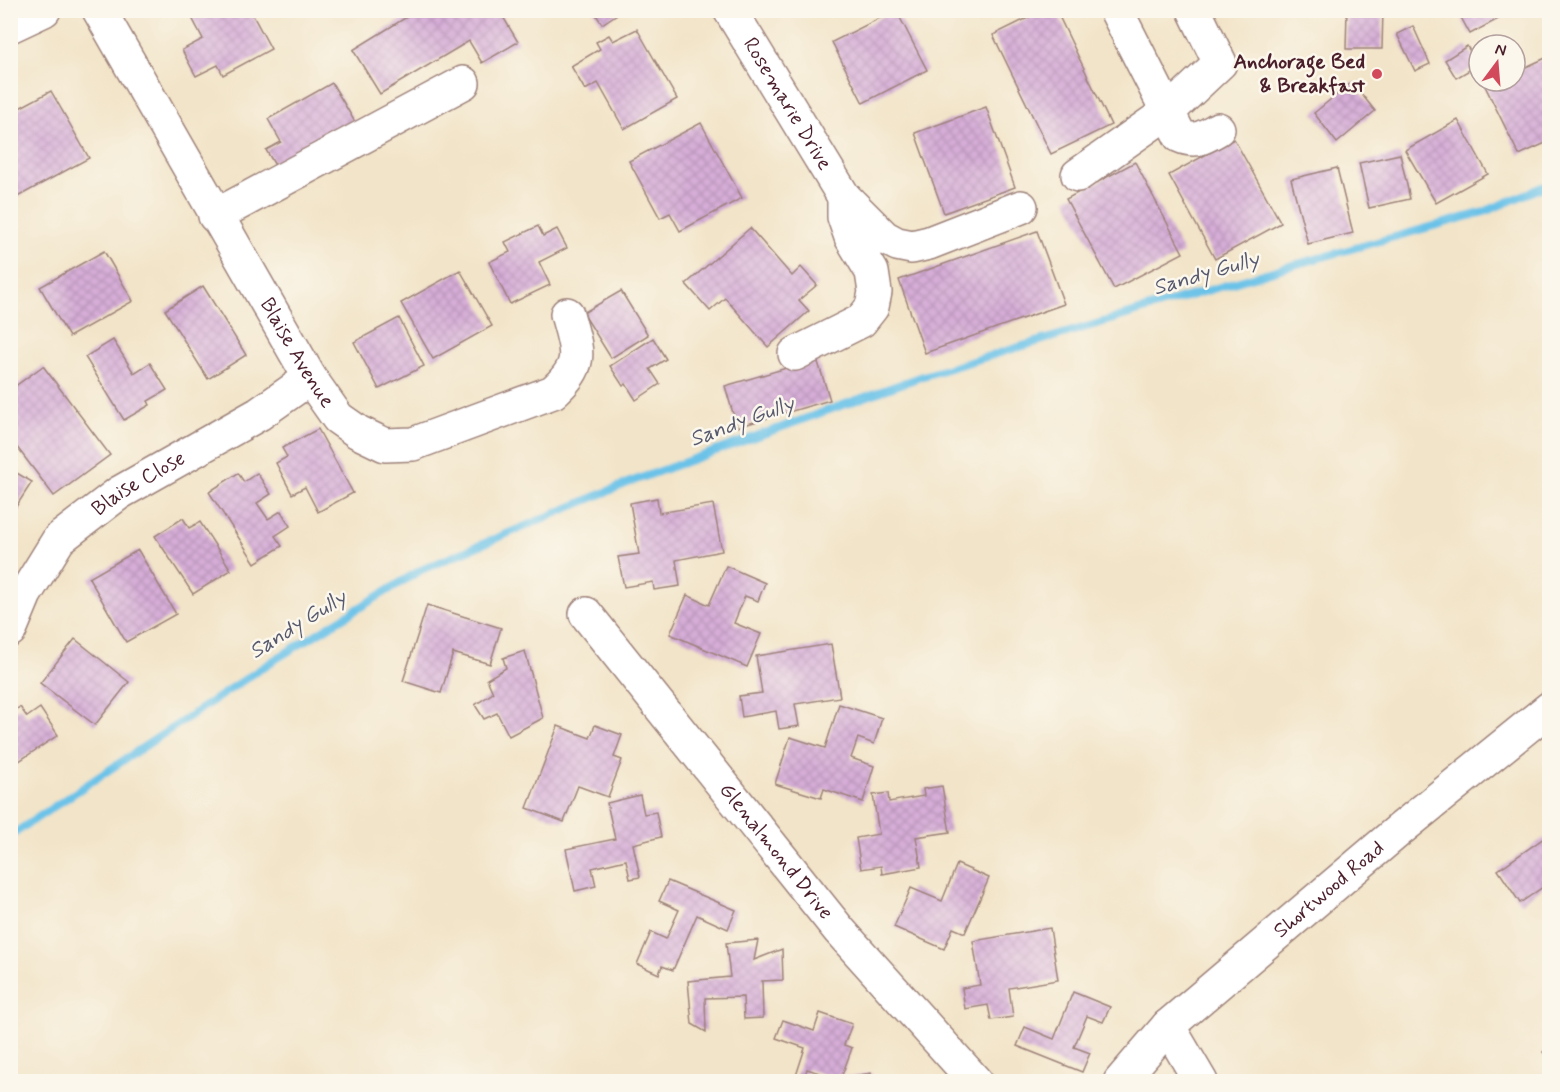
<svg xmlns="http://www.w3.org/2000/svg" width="1560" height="1092" font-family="Mynerve,sans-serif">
<defs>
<pattern id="building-cross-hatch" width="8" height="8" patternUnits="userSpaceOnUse" patternTransform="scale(1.5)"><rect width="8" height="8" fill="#d6add7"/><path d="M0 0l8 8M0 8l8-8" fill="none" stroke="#b994b9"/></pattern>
</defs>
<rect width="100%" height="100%" fill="#fbf7ec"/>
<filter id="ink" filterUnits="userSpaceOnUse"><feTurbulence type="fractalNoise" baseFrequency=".0167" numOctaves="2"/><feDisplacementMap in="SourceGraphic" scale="12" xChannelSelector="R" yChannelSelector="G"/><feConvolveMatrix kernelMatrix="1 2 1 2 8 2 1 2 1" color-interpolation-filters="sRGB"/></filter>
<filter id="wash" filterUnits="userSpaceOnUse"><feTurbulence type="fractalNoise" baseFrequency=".008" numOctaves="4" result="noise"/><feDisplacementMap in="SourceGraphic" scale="24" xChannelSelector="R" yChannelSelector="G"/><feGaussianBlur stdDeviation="1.35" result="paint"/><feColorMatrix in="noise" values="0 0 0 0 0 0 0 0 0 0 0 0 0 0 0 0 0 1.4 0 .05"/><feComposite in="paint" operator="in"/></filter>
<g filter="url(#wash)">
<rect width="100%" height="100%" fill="#f2e4c8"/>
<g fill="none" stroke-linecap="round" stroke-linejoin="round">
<polyline stroke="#6bc2e8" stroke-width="8" points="10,836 271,662 421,570 630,482 923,376 1283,268 1484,212 1550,184"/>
</g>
<g id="blocks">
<g fill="url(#building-cross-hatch)">
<polygon points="192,10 250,10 271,49 223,75 218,65 196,76 182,50 203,39 189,12"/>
<polygon points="418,10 499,10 518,42 482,63 469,41 380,94 353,50"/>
<polygon points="593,10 623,10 602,24"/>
<polygon points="896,10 927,70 863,103 832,42"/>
<polygon points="1044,10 1056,10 1111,125 1051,154 993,35"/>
<polygon points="1347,10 1383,10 1382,49 1346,49"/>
<polygon points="1457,10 1515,10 1470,34"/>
<polygon points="1413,26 1430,64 1415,71 1397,34"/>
<polygon points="637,29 677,99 624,129 598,83 585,90 571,66 600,49 596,42 609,35 613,41"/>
<polygon points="1467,46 1478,65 1456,78 1445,60"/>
<polygon points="1550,56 1550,141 1519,155 1485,86 1495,81 1515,81 1515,72"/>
<polygon points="1352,82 1375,111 1337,143 1314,113"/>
<polygon points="332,83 362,134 283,179 266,150 281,142 268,119"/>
<polygon points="51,91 89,158 10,201 10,113"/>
<polygon points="986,107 1015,187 944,213 915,133"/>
<polygon points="1458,120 1488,174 1436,203 1405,150"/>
<polygon points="701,123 742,198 680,231 670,213 660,218 629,161"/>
<polygon points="1234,139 1281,223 1215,259 1169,175"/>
<polygon points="1400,154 1410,199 1369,208 1359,163"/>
<polygon points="1135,162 1183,253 1114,289 1066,199"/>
<polygon points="1337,168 1353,233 1308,244 1291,179"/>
<polygon points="538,226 543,236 557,229 567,248 539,262 550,285 510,304 489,262 510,252 505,242"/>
<polygon points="750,228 792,276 801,267 817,285 799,300 809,311 768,347 725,298 710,311 686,284"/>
<polygon points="1037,231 1064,304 925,353 899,280"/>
<polygon points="104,251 133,301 69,337 40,287"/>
<polygon points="460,270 492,326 433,359 401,303"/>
<polygon points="203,286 246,355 208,379 165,310"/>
<polygon points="621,291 648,335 611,358 583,313"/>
<polygon points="399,318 424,366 379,389 354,342"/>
<polygon points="653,338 666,359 650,369 660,384 636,400 626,384 623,386 610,366"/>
<polygon points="113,340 134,373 150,363 167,390 148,401 150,405 124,420 85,357"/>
<polygon points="817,359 830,400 737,427 725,386"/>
<polygon points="43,366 110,455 54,496 10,438 10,390"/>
<polygon points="318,429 353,493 318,512 305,487 292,494 276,463 287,457 282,448"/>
<polygon points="10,469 32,482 10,516"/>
<polygon points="238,473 244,482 257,473 271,494 257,503 268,519 281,511 290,526 275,536 282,546 255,563 209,492"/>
<polygon points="657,498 659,513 713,504 722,551 676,560 680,586 654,590 653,582 624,587 618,557 639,554 630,503"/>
<polygon points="183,518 189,528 200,522 231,570 193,594 155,536"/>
<polygon points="138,550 176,614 126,642 89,578"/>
<polygon points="726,566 765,583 758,601 745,596 734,623 761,634 747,667 670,634 687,595 709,605"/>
<polygon points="427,605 501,628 490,664 453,653 441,693 403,681"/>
<polygon points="75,639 129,682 95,725 40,683"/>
<polygon points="831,644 840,697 795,704 799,726 779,729 776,711 742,717 739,696 762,693 756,656"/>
<polygon points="525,651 543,718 509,736 497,713 484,719 475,705 493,693 487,679 506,668 503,658"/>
<polygon points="839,704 882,718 874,744 858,738 851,758 874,766 863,802 824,789 821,798 775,784 790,737 825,748"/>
<polygon points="20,707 27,717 40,708 58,735 10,767 10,713"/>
<polygon points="595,725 622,735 614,757 622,760 608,797 578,786 564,822 527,808 558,726 590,738"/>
<polygon points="942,786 950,832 916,837 921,867 882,874 881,866 861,869 856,838 879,834 873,795 888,793 889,802 924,796 923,789"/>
<polygon points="640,795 644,814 656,812 661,837 633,844 640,877 630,879 626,860 592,868 596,886 575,891 566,849 615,839 607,803"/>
<polygon points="1544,838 1550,845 1550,882 1520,903 1498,870"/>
<polygon points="957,864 989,878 965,933 953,928 944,949 894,927 911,888 942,901"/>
<polygon points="668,881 736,910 728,929 697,915 673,970 662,966 659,974 637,964 651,932 666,939 679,910 659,901"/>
<polygon points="1050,928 1058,980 1009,988 1013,1017 991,1020 988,1005 965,1009 962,988 980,985 973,941"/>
<polygon points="758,940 754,960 782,949 783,980 762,981 763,1018 744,1019 743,997 705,998 706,1032 692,1024 688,981 730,977 726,943"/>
<polygon points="1073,992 1110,1007 1103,1022 1087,1016 1074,1047 1090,1053 1082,1072 1017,1046 1025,1027 1054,1039"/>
<polygon points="820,1013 852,1024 844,1045 852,1048 841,1078 871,1073 873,1082 830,1082 838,1079 807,1069 803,1082 794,1082 805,1048 776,1038 783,1020 814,1031"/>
<polygon points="1550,1046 1550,1060 1543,1052"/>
</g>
</g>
</g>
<g filter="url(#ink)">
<use href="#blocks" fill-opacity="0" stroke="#9e827a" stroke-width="1.5"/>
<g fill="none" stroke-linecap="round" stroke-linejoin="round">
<g stroke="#9e827a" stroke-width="36">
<g id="minor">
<path id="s1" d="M99 10 310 378 338 418 358 432 385 445 413 444 553 392C585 364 577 351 567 314"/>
<path id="s2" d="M730 10 844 197 884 237 897 244 912 247 929 243 1021 207"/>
<path d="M1116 10 1180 136C1196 143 1204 137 1218 129"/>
<polyline points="10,26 44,10"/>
<polyline points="1078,175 1169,111 1220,63 1194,10"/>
<polyline points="215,216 463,83"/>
<polyline points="795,354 861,321 872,307 875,292 872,272 851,237 844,217 844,197"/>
<path id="s3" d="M586 614 839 930 976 1082"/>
<path id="s4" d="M10 630 25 594 59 539 119 493 259 414 310 378"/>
<polyline points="1168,1026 1201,1082"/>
<path id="s5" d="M1120 1082 1168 1026 1398 831 1550 708"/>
</g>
</g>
<use href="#minor" stroke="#fff" stroke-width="33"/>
</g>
</g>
<circle fill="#d1495b" stroke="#fbf7ec" stroke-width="2" cx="1377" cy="74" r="6"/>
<g text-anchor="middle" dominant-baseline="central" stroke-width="5" stroke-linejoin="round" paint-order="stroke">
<g font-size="21" font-weight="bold" fill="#4a1f2b" stroke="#fbf7ec" text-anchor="end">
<text x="1365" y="62">Anchorage Bed<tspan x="1365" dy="24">&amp; Breakfast</tspan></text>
</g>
<g font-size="21" fill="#4a1f2b" stroke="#fbf7ec">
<text stroke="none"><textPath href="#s2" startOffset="110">Rosemarie Drive</textPath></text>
<text stroke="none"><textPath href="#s1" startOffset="396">Blaise Avenue</textPath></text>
<text stroke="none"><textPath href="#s4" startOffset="201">Blaise Close</textPath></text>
<text stroke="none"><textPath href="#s3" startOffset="304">Glenalmond Drive</textPath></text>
<text stroke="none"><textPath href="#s5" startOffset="285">Shortwood Road</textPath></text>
</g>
<g font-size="22" font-style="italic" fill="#56586d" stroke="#fbf7ec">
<text transform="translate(1206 274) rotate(-16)">Sandy Gully</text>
<text transform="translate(742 422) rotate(-20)">Sandy Gully</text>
<text transform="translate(298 625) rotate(-32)">Sandy Gully</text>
</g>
</g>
<rect width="1560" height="1092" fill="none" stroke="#fbf7ec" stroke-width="36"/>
<g transform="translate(1497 63) rotate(16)"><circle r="28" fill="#fbf7ec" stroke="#b4a19f" stroke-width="1.5"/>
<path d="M0-4.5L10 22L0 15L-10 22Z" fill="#d1495b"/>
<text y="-9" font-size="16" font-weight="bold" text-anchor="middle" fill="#4a1f2b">N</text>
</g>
</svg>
